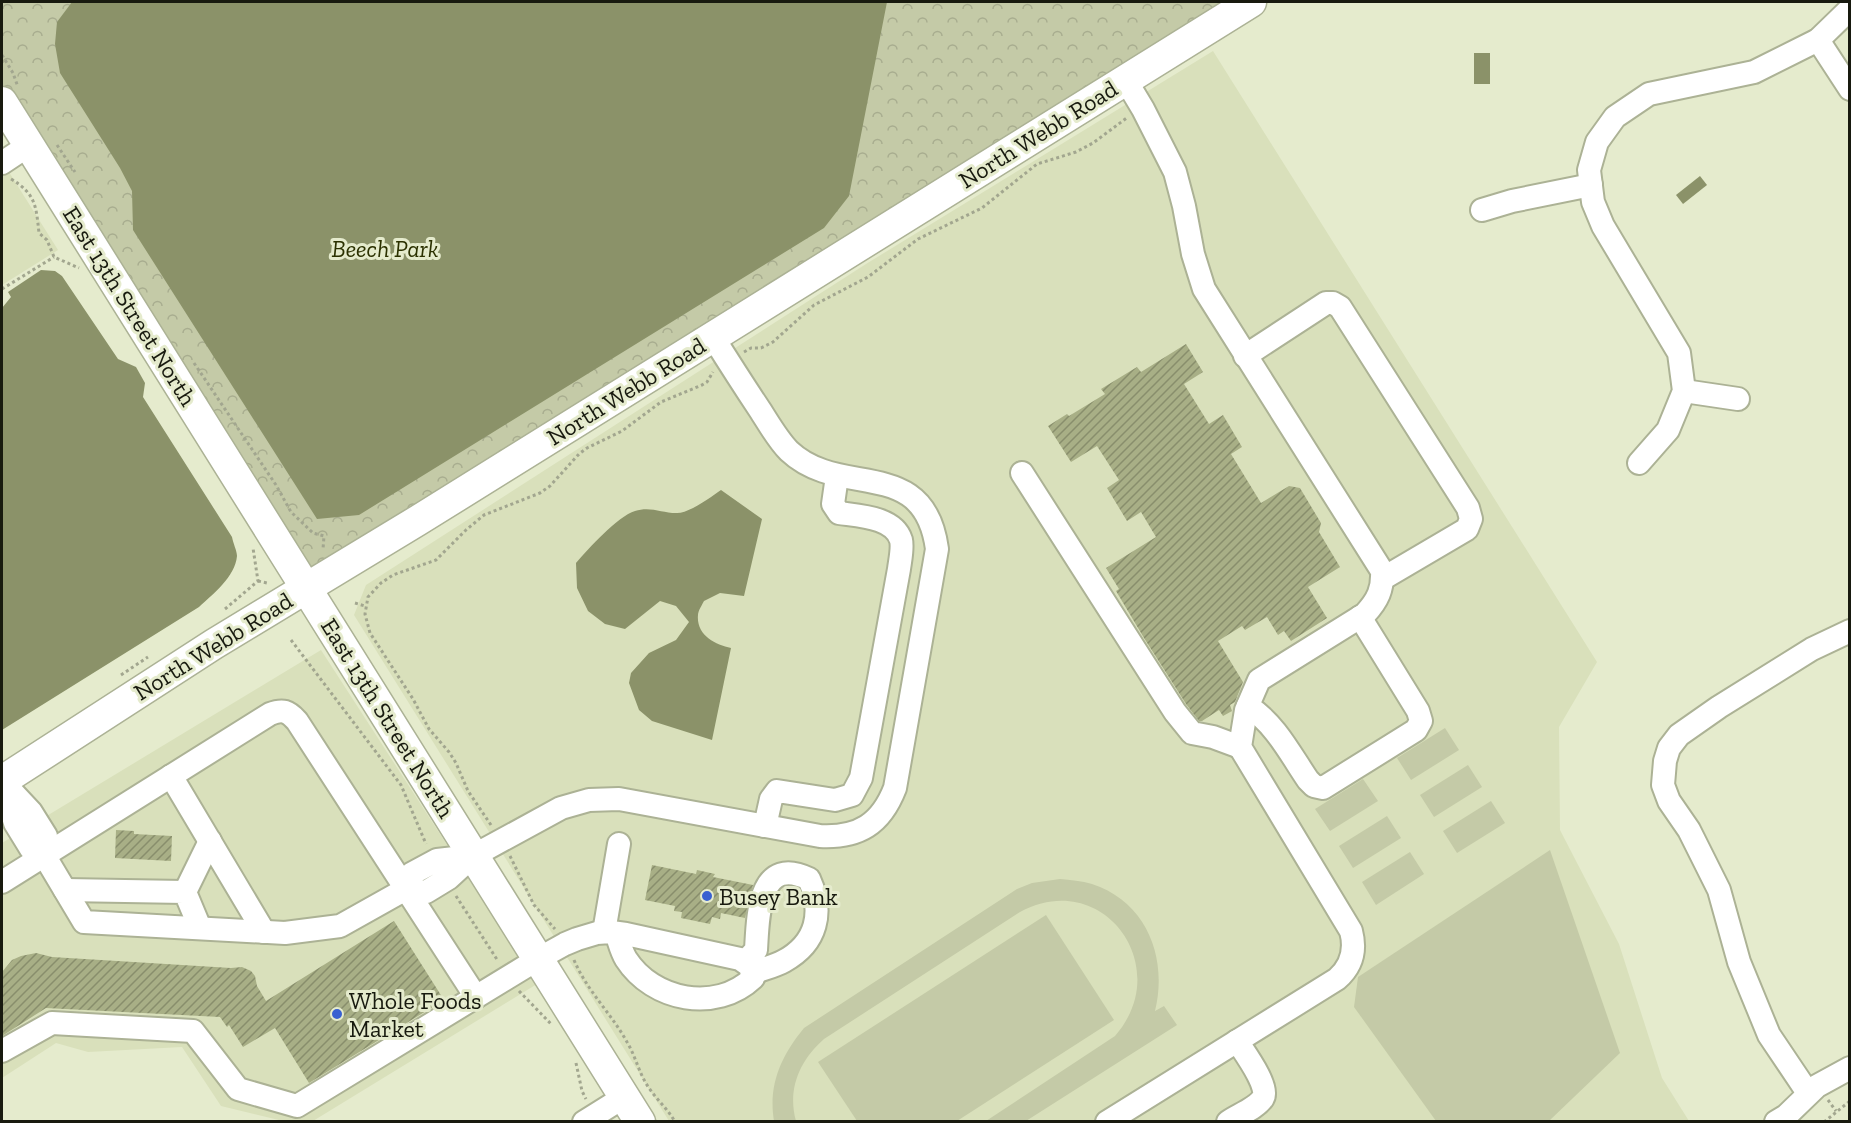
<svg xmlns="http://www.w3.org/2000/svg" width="1851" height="1123" font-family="'Zilla Slab',serif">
<defs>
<pattern id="park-crowns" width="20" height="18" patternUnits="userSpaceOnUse" patternTransform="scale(1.5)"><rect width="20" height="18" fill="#c4caa7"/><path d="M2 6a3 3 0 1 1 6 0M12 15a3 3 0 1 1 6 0" fill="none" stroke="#a8ad8f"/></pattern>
<pattern id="building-hatch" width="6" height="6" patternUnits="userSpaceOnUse" patternTransform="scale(1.5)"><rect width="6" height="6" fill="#a8af86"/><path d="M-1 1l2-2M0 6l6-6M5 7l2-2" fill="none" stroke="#888e6c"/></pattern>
</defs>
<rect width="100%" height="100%" fill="#e5ebcd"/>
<g fill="#d9e0bb">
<polygon points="1213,51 1597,662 1559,727 1560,830 1619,944 1662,1078 1689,1121 669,1121 354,615 366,585 866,264"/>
<polygon points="2,161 58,250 2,285"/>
<polygon points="321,650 537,984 313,1121 283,1121 221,1106 182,1047 88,1052 56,1043 2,1078 2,843"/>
</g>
<polygon fill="url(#park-crowns)" points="2,2 1246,2 306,588 2,102"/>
<g fill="#c4caa7">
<polygon points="1445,728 1459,750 1411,780 1397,758"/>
<polygon points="1468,765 1482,787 1434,817 1420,795"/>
<polygon points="1363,779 1378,801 1330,831 1315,809"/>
<polygon points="1491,801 1505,823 1457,853 1443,831"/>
<polygon points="1387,816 1401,838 1353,868 1339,846"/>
<polygon points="1550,850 1620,1053 1549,1121 1436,1121 1354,1007 1358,977"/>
<polygon points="1410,852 1424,874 1376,905 1362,882"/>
<path d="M1060 879C1070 880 1082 881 1092 884 1147 902 1168 958 1155 1011L1164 1006 1177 1025 1026 1121H986L1115 1036C1176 966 1102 867 1020 912L824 1039C800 1060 787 1089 796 1121H774C768 1085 781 1056 804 1028L1017 889 1032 883Z"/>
<polygon points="1046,915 1114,1020 957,1121 857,1121 818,1062"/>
</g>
<g fill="#8b9269">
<polygon points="72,2 887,2 849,196 824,228 359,515 317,519 133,230 132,191 120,168 60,73 55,44 57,22"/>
<rect x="1474" y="53" width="16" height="31"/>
<polygon points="1700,176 1707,185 1683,204 1676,195"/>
<path d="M41 270 55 271 62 276 118 359 136 367 145 383 143 397 232 537C233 543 237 551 237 556 235 577 213 594 199 607L2 730V308L11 297 8 292Z"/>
<path d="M721 490 762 519 744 596 720 593 704 601C702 605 698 611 698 615 696 635 715 645 731 648L712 740 652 721 639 710 629 683 631 673 649 653 676 640 689 622 676 606 660 601 625 629 605 624 588 611 577 588 576 563C588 549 618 516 635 511 650 506 662 513 676 513 688 514 711 497 721 490Z"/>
</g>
<g fill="url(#building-hatch)">
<polygon points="1186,344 1203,372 1184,384 1209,424 1223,415 1242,447 1231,454 1261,503 1289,486 1300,488 1321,523 1319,532 1340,567 1308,587 1327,618 1291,641 1284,631 1278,635 1267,617 1245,630 1242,626 1218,641 1243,682 1235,702 1230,705 1232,711 1223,716 1219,710 1202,721 1199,721 1186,704 1144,638 1116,591 1119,589 1106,568 1156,537 1141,512 1127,521 1107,488 1119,480 1097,446 1071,462 1048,426 1067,414 1069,416 1105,394 1101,389 1137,367 1141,372"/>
<polygon points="116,830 134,831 134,834 172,836 171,861 115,858"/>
<polygon points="652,865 696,874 697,870 715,874 713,877 753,885 745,918 721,913 720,919 712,917 710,924 681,918 682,912 674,911 675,906 645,900"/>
<polygon points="394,921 444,1000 309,1083 275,1028 243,1047 229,1025 227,1027 220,1017 46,1008 2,1036 2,972 12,960 21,956 36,953 52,957 231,968 242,967 251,971 255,976 257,986 266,1001"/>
</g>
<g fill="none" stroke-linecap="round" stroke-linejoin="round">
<g stroke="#acb295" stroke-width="26">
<g id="minor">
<polyline points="1818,40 1850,89"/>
<polyline points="2,163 29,145"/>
<polyline points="1482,210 1512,201 1591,185"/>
<polyline points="1245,356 1326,303 1333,303 1340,307 1468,508 1471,519 1467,529 1382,579"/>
<polyline points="1684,391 1738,399"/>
<polyline points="1639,463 1668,430 1684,391 1679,353 1603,226 1593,202 1589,170 1597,142 1615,117 1649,94 1754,72 1818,40 1850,9"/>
<polyline points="1022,473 1175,712 1192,733 1213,737 1240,747"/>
<path d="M1248 706C1276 725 1289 752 1308 780L1314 786 1323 788 1416 730 1421 721 1418 711 1360 617"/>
<polyline points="171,776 264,932"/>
<polyline points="2,781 31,812 46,836 44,855 31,849 15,823 2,782"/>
<path d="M765 826 771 799 777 791 835 800 852 795 861 778 899 569C900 561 903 548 901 540 894 517 859 516 839 513L833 504 837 476"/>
<polyline points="44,855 84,922 285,933 340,926 406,889"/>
<path d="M473 856 437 860 411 874 406 889 426 892 449 878 473 856 561 808 589 800 619 799 820 836C859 838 881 824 895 788L937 549C924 454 841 500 789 451 778 440 769 424 760 410 744 386 728 361 713 337"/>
<path d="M2 882 270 714C283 709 288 711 297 721L476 997"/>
<polyline points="65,890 185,892 200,928"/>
<polyline points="185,892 210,841"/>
<polyline points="604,932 619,844"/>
<path d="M745 962 756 950C758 917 758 854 809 879 824 912 817 943 784 961 775 966 763 969 753 973"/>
<path d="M2 1051 52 1023 193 1031 238 1089 297 1106 538 959 565 944 577 939 597 933 611 932 626 934 740 959 750 966 753 978C716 1013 653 1001 626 959 621 951 619 941 616 933"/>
<polyline points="1808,1093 1769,1035 1739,962 1719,890 1689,830 1669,801 1663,785 1665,761 1669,748 1679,735 1719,707 1812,649 1850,631"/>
<polyline points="584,1122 624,1097"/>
<path d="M1107 1122 1337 979C1352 966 1356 950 1351 931L1240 747 1246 710 1259 680 1365 614C1378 600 1383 589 1382 571L1204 289 1193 254 1184 206 1175 172 1143 109 1125 79"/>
<path d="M1228 1122C1238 1115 1257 1108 1263 1098 1270 1087 1244 1052 1237 1041"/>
<polyline points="1776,1122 1786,1116 1817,1086 1850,1068"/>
</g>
</g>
<g stroke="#acb295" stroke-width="33">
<g id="major">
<polyline points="2,102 640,1122"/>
<polyline points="2,781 214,644 417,521 1251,2"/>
</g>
</g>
<g stroke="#a2a68f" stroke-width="3" stroke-dasharray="3 3" stroke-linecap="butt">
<polyline points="2,55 13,73 18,87"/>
<polyline points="57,145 75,172"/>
<path d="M11 179C36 194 36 206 39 233L47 240 54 257 79 268"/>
<polyline points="2,289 54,257"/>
<polyline points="744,352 751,348 761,348 773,342 814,305 868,277 918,239 982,208 1037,164 1076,152 1093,143 1128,117"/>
<polyline points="194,363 276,485 291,512 313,533 324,536 323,549"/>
<polyline points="258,581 267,583"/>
<polyline points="355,603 365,606"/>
<polyline points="225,609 258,581 253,548"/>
<polyline points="291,640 401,785 426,844"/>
<polyline points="121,675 148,657"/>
<polyline points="491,825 468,791 456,763 449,752 429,729 413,699 370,633 365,614 368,597 381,583 393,575 436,560 466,530 484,515 540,493 550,486 579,454 587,448 622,431 661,402 702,385 707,382 713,372"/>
<polyline points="510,856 534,905 555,929"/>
<polyline points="456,896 498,961"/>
<path d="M574 960C587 991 611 1013 627 1042 636 1057 639 1074 649 1088 657 1100 668 1109 675 1122"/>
<polyline points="519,991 552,1025"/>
<polyline points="576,1063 582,1091 586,1099"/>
<polyline points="1828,1100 1836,1111"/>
<polyline points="1824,1122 1850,1101"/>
</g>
<use href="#minor" stroke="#fff" stroke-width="22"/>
<use href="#major" stroke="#fff" stroke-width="30"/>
</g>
<g fill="#3960d1" stroke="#e5ebcd" stroke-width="2">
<circle cx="707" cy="896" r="6"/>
<circle cx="337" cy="1014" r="6"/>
</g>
<g text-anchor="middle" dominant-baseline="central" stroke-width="6" stroke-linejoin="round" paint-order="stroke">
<g font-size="24" fill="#181a0f" stroke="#e5ebcd">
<text transform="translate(1038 134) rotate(-32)">North Webb Road</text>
<text transform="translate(130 306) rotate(58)">East 13th Street North</text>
<text transform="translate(626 391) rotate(-32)">North Webb Road</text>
<text transform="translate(213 646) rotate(-32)">North Webb Road</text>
<text transform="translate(388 718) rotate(58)">East 13th Street North</text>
</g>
<g font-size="24" font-style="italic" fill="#2b3100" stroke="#e5ebcd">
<text x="385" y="248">Beech Park</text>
</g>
<g font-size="24" fill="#181a0f" stroke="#e5ebcd" text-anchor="start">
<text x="719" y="896">Busey Bank</text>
<text x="349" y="1000">Whole Foods<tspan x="349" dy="28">Market</tspan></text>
</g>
</g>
<rect width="1851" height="1123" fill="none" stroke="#181a0f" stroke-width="6"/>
</svg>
